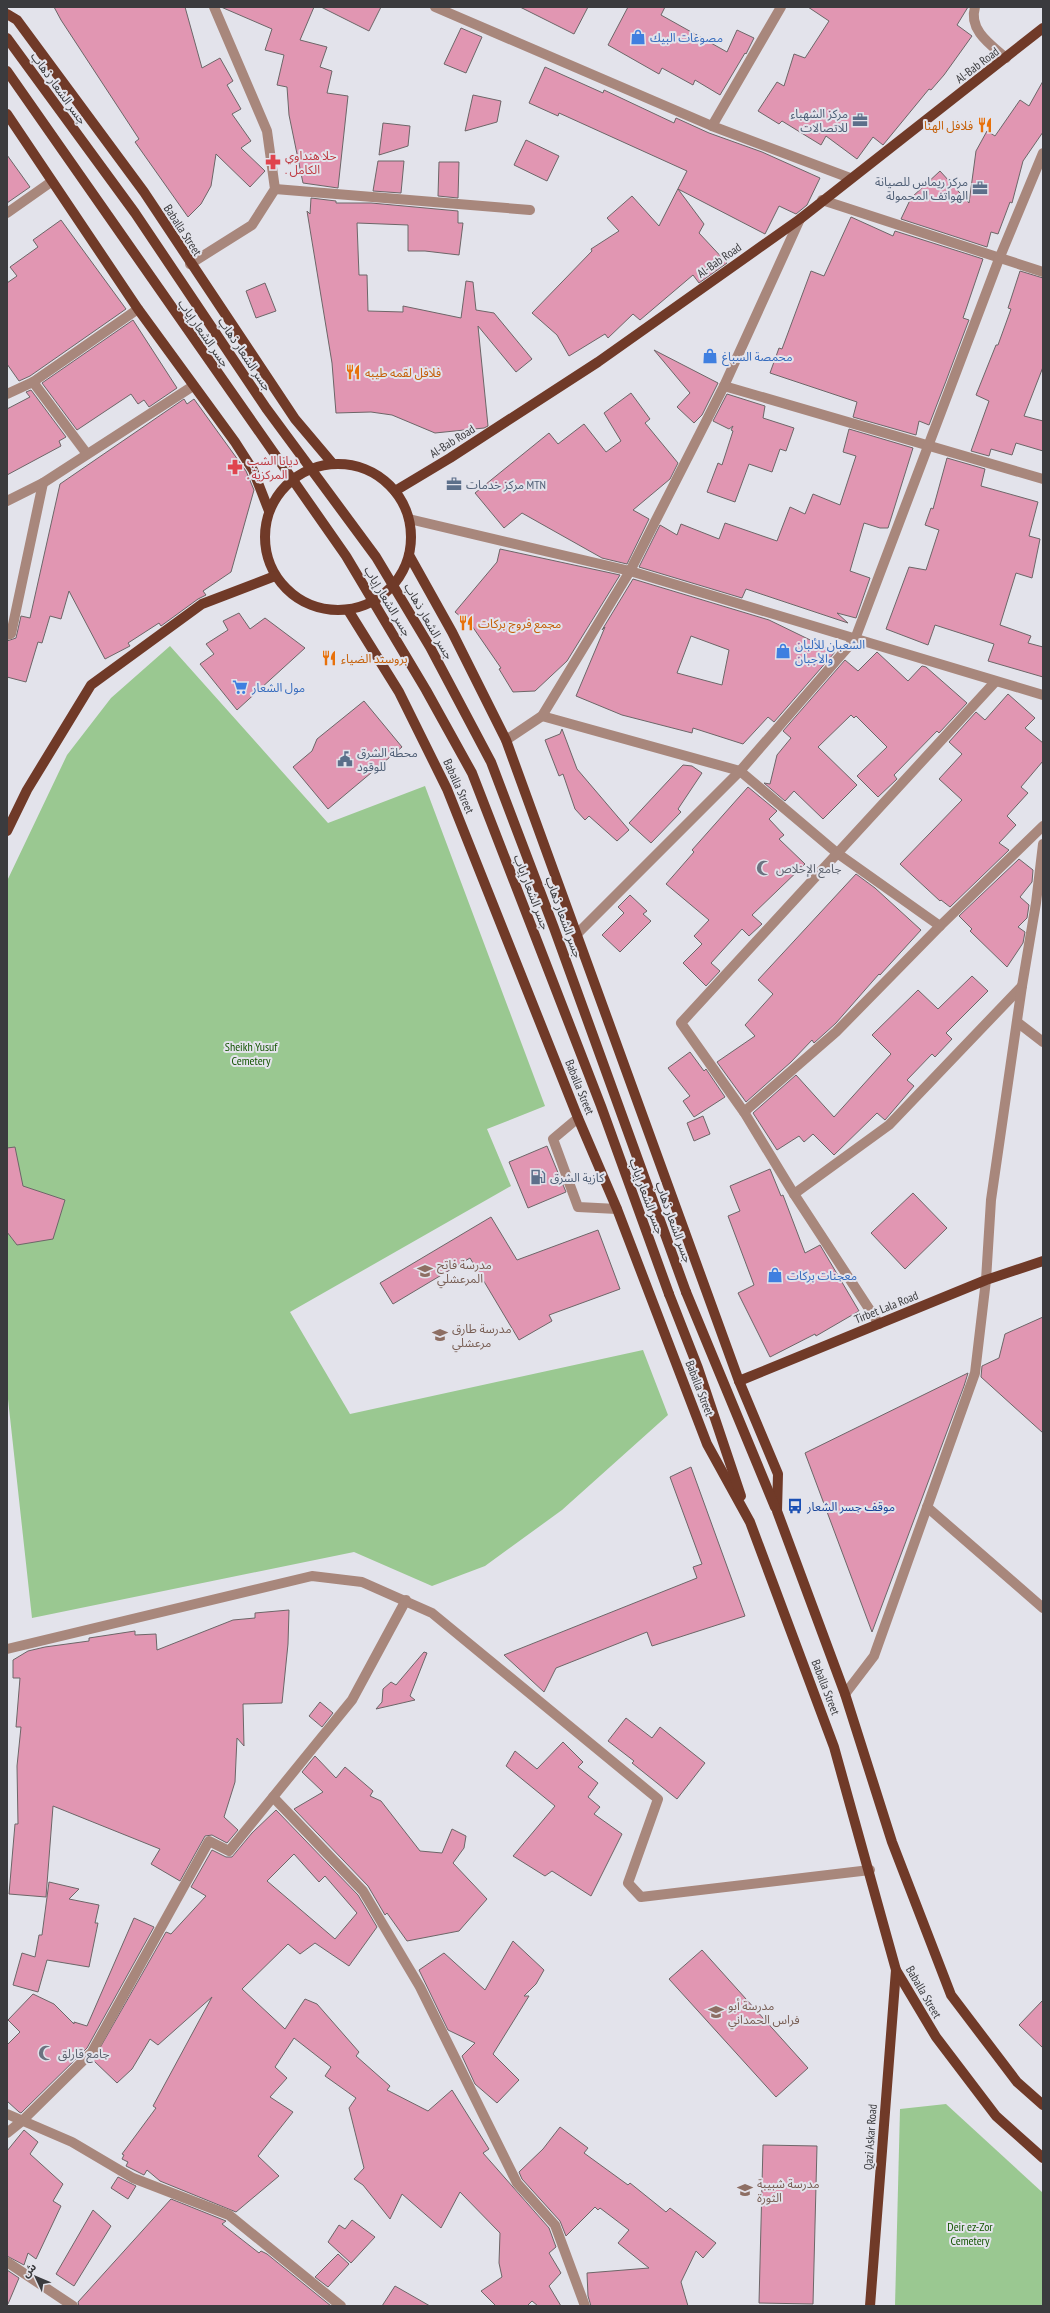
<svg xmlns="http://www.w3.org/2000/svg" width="1050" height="2313" font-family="'PT Sans Narrow','Noto Sans Arabic',sans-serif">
<rect width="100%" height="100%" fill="#e3e3eb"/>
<g fill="#9ac891">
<polygon points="170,646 328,823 425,786 545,1106 487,1129 511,1186 290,1312 350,1414 643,1350 668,1415 562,1510 485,1566 432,1586 354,1552 32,1618 7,1390 7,881 67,755 111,698"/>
<polygon points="946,2104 1043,2193 1043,2306 895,2306 900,2109"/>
</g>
<g fill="#e196b2" stroke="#6d6668" fill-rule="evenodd">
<polygon points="54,7 185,7 202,68 220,58 233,81 227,85 241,109 232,114 251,141 241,148 265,171 250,187 216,154 211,186 201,204 188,217 135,142 139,139 61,20"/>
<polygon points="221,7 314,7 300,40 327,47 320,67 332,71 327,93 348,96 338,188 303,183 289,115 287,87 277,85 284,55 265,50 272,29"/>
<polygon points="321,7 381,7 369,31"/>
<polygon points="520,7 588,7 574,34"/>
<polygon points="628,7 665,7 661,15 727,52 737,30 754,38 746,54 745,53 720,95 695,80 693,85 662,68 659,74 608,45"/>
<polygon points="808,7 968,7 957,25 972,36 944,75 931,90 929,89 883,145 873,137 857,159 826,136 821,145 782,121 779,124 758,111 777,82 784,86 794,54 805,58 829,21"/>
<polygon points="461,28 482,37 466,73 444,64"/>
<polygon points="545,67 603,93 604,90 674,123 676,118 709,133 762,152 820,178 807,205 796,214 779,206 765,234 678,189 704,224 699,233 727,263 699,283 693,275 640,320 633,314 608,338 605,334 569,356 557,335 532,313 592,251 591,249 619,231 607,218 632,196 659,226 687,171 559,113 558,116 529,103"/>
<polygon points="1043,81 1043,132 1023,161 1012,203 1010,202 998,234 991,232 987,247 901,219 911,198 940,171 969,203 976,151 987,131 995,136 1020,100 1029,106"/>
<polygon points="473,95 501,101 497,122 465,131"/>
<polygon points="383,123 410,126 408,146 379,155"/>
<polygon points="526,140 559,156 547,181 514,165"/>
<polygon points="7,155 30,187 7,203"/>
<polygon points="378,161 404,161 401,193 373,191"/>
<polygon points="439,162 459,162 458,198 438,196"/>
<polygon points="311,198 336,201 336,203 371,203 458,211 458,223 463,223 459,255 425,251 408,251 408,225 357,223 359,275 367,275 368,311 403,312 403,306 461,318 466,281 473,282 476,310 494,313 532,359 516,372 478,326 488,426 484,428 435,433 392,415 371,412 336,413 332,363 307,211 310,214"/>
<polygon points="851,217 893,236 895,231 983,259 963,318 969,320 967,325 946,381 929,425 919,421 916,435 853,417 857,402 770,373 779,348 782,349 811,271 824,276"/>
<polygon points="61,220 126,309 30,376 19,381 7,364 7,283 17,276 10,267 38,247 33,240"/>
<polygon points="1020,271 1043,278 1043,367 1024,416 1043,421 1043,451 1016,443 1012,455 991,449 989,456 971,451 989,401 976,395 996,345 998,345 1011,309 1008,308"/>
<polygon points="265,283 276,311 256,318 246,291"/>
<polygon points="133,320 177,388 149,407 144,400 138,404 131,394 77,430 42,383"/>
<polygon points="654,350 718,383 702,415 694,423 677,407 690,393"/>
<polygon points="31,390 66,437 59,441 61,446 7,475 7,409 30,397 26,392"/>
<polygon points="631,393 650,419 645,423 678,463 670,479 633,510 649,519 627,564 602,558 522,513 504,528 475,493 549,433 558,444 584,424 606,452 621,441 604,413"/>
<polygon points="727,394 765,406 763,418 794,428 786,451 780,449 772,472 749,464 735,502 707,492 718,463 722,465 733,431 731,430 733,426 729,429 713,421"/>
<polygon points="184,399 187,404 194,399 246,471 254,490 231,572 203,591 206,595 198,599 161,626 159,623 128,643 130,646 105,659 69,591 61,619 50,616 42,643 38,642 26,682 7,677 7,641 16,638 21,616 30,618 60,484"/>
<polygon points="849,429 913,448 888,528 880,528 864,523 850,571 870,578 856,618 837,613 848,623 746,589 742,598 639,567 660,525 677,535 681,524 719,539 725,523 777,541 790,507 805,514 813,494 840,505 856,456 843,452"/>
<polygon points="947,458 985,469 981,486 1038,502 1029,536 1040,539 1032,578 1016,573 1000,625 1031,636 1028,643 1043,647 1043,677 988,661 994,644 935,625 928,645 886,629 909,567 926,570 939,530 925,525 931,508 933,509"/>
<polygon points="500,549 620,575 567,661 535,691 513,692 499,669 501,668 472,626 455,612 497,562"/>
<path d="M633 579 769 620 835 652 774 722 768 717 743 744 693 728 692 733 622 715 576 696 605 627 602 630ZM691 636 729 650 722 685 677 673Z"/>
<polygon points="239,613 250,629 265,618 305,648 237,710 200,664 214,654 206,644 228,630 223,621"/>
<polygon points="877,652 908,681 922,666 926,667 967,703 939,733 937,731 894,775 897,779 878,797 857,776 887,747 856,716 854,718 851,715 818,747 857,785 823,819 794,791 785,801 764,783 770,784 777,755 791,738 783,731 845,660 858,671"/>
<polygon points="1008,694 1035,718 1025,728 1043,743 1043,761 1021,787 1028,793 1007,816 1016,825 999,843 1009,850 950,907 941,900 940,901 900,864 962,800 939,779 962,754 949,742 976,712 985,720"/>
<polygon points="364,701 402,747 328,809 293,767 312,751 317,739"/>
<polygon points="562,729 577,769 629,830 617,841 589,816 585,820 575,809 563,774 559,776 545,740 560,734"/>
<polygon points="683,765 692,766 702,773 678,809 681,812 651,843 629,823"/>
<polygon points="748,787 777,811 769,819 784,835 779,839 805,864 752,915 762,924 749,936 742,929 711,963 720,971 706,986 683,963 702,944 694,936 709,920 666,884 694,852 692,850"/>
<polygon points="1019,859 1033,870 1032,882 1020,897 1029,905 1027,918 1018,927 1025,932 1023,943 1007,967 970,931 972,929 959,916"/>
<polygon points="856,874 875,888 921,930 880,975 879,974 836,1023 814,1043 812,1040 791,1062 746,1102 717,1062 755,1036 745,1025 773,994 758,980"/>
<polygon points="630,895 647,911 643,914 651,921 620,952 602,935 624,913 618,907"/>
<polygon points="972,976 988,991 946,1033 952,1039 935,1057 932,1054 907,1080 914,1086 885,1120 877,1113 834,1155 813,1134 804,1142 799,1136 777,1150 753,1113 796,1075 834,1117 891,1054 872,1035 918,990 938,1009"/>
<polygon points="690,1052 704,1071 706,1069 725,1097 694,1117 683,1101 690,1096 668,1068"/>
<polygon points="703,1116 710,1134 694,1141 687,1123"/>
<polygon points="547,1146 566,1192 528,1208 509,1162"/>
<polygon points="15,1147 23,1186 65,1200 53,1239 17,1245 7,1232 7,1148"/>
<polygon points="770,1169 781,1196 783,1195 805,1253 820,1245 859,1311 816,1336 815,1334 770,1357 738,1293 754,1285 728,1216 740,1211 730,1186"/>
<polygon points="913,1193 947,1228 905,1269 871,1233"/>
<polygon points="491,1217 517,1260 598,1230 620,1289 549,1315 552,1321 519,1340 470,1258 393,1304 380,1283"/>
<polygon points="1043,1317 1043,1433 981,1377 982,1366 999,1358 1005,1334"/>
<polygon points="968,1373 964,1386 872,1632 805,1453"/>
<polygon points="691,1467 745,1616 652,1646 647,1632 556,1668 544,1692 504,1655 697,1578 693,1567 702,1564 670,1477"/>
<polygon points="289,1610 288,1644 282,1703 243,1704 244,1746 237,1738 235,1782 224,1817 238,1830 227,1843 212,1835 205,1836 180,1881 151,1864 160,1849 53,1806 46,1897 9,1894 15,1824 18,1824 17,1766 21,1727 16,1727 20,1678 13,1678 13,1660 28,1651 45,1647 89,1641 89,1638 135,1631 135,1635 156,1634 157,1650 233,1620 255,1618 255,1613"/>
<polygon points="424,1652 427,1653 410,1696 415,1700 376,1709 382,1702 383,1689 391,1682 396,1685"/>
<polygon points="320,1702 333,1713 322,1727 309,1716"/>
<polygon points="626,1718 652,1738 660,1727 705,1763 677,1799 632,1763 634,1761 608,1741"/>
<polygon points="563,1742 583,1762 578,1767 598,1783 588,1797 600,1807 594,1814 622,1834 591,1896 552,1871 545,1876 513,1856 555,1806 506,1766 515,1751 537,1769"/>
<polygon points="315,1756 336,1778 345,1767 373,1791 370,1796 381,1801 420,1851 442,1853 452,1829 466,1836 464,1848 453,1863 487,1899 459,1931 407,1941 387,1913 385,1915 368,1886 294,1809 323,1792 302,1772"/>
<path d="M276 1810 358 1895 377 1927 349 1966 315 1943 300 1954 288 1944 242 1989 285 2029 305 1999 317 2004 359 2052 356 2056 390 2086 387 2090 428 2111 452 2090 489 2149 483 2153 549 2228 556 2247 549 2253 561 2273 549 2286 561 2306H538L532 2301 527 2306H496L481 2291 502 2277 499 2263 500 2233 460 2192 441 2228 402 2194 390 2219 363 2185 354 2179 364 2168 349 2108 356 2098 325 2076 331 2067 294 2038 275 2067 287 2078 270 2097 293 2112 258 2156 279 2176 236 2212 160 2181 147 2170 144 2175 126 2166 128 2162 122 2159 124 2155 122 2154 156 2108 153 2106 212 1997 158 2045 150 2039 132 2069 117 2083 93 2060 166 1932 171 1934 206 1896 191 1887 212 1850 226 1857H232L252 1833ZM294 1854 319 1882 325 1876 357 1913 335 1939 267 1881Z"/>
<polygon points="49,1882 79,1889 69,1899 99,1905 95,1923 98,1923 89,1967 47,1960 38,1992 13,1985 22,1953 35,1957 39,1935 42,1935"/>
<polygon points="134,1918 154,1927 87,2048 21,2113 19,2112 7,2101 7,2045 20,2032 8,2020 33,1994 54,2004 74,2024 74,2022 87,2026"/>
<polygon points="513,1941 544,1970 536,1984 524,1996 529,1996 493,2054 519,2080 497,2103 475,2084 462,2056 475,2043 448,2030 419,1970 444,1953 485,1990"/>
<polygon points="702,1950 808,2068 776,2097 669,1979"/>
<polygon points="1043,2000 1043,2048 1019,2025"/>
<polygon points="560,2127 588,2148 584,2153 628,2185 630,2183 666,2212 670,2208 716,2243 703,2258 696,2251 681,2282 688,2306 591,2306 588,2296 587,2273 649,2268 618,2243 629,2230 600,2208 598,2210 595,2207 566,2236 560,2221 522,2179 519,2172 543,2149"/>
<polygon points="24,2130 38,2142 30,2154 63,2184 53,2201 61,2206 36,2259 28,2253 24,2265 7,2256 7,2151"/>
<polygon points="763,2145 817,2146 813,2304 759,2303"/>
<polygon points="118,2177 136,2186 128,2199 111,2188"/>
<polygon points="171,2199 226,2221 222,2224 259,2253 261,2251 267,2254 331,2306 79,2306 78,2302"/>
<polygon points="93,2210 111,2226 74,2286 56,2274"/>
<polygon points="352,2220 375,2237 351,2263 328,2242 339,2225 345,2229"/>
<polygon points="338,2254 349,2264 328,2287 315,2277"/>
<polygon points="7,2270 19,2278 8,2304 7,2304"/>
<polygon points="395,2286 430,2306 382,2306"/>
</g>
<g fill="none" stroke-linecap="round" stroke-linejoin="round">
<g stroke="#a8877c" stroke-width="10">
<polyline points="435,7 712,126 850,178"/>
<path d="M975 7C968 30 991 45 1006 58"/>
<polyline points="712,126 781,7"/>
<polyline points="275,189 530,210"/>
<polyline points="822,200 1043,272"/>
<polyline points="7,213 51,182"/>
<polyline points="190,264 252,225 275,189 267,131 214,7"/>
<polyline points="33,382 87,454"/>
<polyline points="724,386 1043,479"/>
<polyline points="7,394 33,382 138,309"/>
<polyline points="7,501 43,483 193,386"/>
<polyline points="409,519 630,571 1043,695"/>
<polyline points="7,635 11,634 43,483"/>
<polyline points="542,716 740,771 837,853 940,926"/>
<polyline points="506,740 542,716 630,571 724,386 800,219"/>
<polyline points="576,935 740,771 855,639 999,259 1043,153"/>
<polyline points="1017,1022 1043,1042"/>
<polyline points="744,1112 836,1032 940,926 1043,826"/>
<polyline points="578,1118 553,1139 578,1207 617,1209"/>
<polyline points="794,1194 889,1125 1022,986"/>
<polyline points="879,1324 794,1194 744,1112 681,1023 995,682"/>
<polyline points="927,1507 1043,1608"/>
<polyline points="7,1649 312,1576 362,1582 432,1613 658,1799 628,1883 641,1897 870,1870"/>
<polyline points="845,1694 874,1656 975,1373 986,1280 991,1200 1022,986 1036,903 1043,844"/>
<polyline points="273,1797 363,1891 420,1987 517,2183 555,2225 585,2306"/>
<polyline points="7,2114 72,2142 133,2178 229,2215 341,2306"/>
<polyline points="7,2133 22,2121 92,2052 209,1841 229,1851 352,1700 406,1600"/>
<polyline points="7,2262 73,2306"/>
</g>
<g stroke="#703a28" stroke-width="10">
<polyline points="7,14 17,20 144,192 295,419 333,464"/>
<polyline points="7,114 138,309 235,442 253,470 269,511"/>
<circle cx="338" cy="537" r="73"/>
<polyline points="395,491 450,458 598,362 800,219 1043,28"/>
<polyline points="409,555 452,632 506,740 739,1381 778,1474 777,1511 845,1694 892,1842 951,1995 1017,2082 1043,2105"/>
<polyline points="348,610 399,692 447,789 578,1118 617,1209 707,1444 750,1522 834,1747 896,1970 936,2037 996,2116 1043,2158"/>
<polyline points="7,831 27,790 91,685 202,604 275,576"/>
<polyline points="686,1292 775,1507"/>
<polyline points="669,1294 698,1368 741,1496"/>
<polyline points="739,1381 986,1280 1043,1261"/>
<polyline points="870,2306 896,1970"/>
</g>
<g stroke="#703a28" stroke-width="10">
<polyline points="7,38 135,213 266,408 376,557 430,647 491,762 554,928 686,1292"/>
<polyline points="7,71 346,556 426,690 472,773 601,1106 669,1294"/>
</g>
</g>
<defs>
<g id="shop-bare" transform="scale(1.2)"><path d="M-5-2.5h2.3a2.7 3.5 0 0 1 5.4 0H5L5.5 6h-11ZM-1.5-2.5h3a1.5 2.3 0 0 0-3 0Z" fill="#3f7fe0" stroke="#e3e3eb" stroke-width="2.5" paint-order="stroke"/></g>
<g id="office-bare" transform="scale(1.2)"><path d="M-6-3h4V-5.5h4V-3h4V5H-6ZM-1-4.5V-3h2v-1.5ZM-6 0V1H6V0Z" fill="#5c6f8a" stroke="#e3e3eb" stroke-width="2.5" paint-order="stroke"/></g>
<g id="restaurant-bare" transform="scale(1.2)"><path d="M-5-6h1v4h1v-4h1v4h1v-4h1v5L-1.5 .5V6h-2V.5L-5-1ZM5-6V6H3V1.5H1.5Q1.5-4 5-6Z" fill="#e8710a" stroke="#e3e3eb" stroke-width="2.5" paint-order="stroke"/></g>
<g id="pharmacy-bare" transform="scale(1.2)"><path d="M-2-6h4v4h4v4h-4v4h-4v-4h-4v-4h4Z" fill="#e0444e" stroke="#e3e3eb" stroke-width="2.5" paint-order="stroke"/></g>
<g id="supermarket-bare" transform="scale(1.2)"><path d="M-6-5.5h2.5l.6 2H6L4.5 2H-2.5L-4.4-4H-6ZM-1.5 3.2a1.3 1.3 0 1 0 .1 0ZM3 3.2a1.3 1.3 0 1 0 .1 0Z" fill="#3f7fe0" stroke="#e3e3eb" stroke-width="2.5" paint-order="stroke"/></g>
<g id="civic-bare" transform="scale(1.2)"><path d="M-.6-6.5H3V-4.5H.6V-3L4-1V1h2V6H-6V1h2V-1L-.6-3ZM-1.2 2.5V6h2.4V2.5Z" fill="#5c6f8a" stroke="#e3e3eb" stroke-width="2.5" paint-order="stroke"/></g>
<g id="mosque-bare" transform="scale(1.2)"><path d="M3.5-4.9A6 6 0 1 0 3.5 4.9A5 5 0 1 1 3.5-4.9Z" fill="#6b7280" stroke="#e3e3eb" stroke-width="2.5" paint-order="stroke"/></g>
<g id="fuel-bare" transform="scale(1.2)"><path d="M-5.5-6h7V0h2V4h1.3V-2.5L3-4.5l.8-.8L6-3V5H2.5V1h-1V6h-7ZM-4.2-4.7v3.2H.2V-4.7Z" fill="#5c6f8a" stroke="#e3e3eb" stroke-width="2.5" paint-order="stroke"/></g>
<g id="school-bare" transform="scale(1.2)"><path d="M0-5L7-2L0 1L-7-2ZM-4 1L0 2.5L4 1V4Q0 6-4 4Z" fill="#8d6e63" stroke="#e3e3eb" stroke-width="2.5" paint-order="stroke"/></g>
<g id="bus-bare" transform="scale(1.2)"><path d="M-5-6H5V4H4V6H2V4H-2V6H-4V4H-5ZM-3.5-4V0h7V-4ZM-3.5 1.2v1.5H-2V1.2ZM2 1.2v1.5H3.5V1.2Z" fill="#1a4fb4" stroke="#e3e3eb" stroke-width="2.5" paint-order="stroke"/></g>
</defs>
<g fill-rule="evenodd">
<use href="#shop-bare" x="638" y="37"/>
<use href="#office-bare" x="860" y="120"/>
<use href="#restaurant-bare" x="985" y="125"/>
<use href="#pharmacy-bare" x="273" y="162"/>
<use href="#office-bare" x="980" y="188"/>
<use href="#shop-bare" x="710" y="356"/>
<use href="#restaurant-bare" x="353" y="372"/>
<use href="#pharmacy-bare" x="235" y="467"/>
<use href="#office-bare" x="454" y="484"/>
<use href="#restaurant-bare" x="466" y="623"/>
<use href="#shop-bare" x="783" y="651"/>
<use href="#restaurant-bare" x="329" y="658"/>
<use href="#supermarket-bare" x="240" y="687"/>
<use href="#civic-bare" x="345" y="759"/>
<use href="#mosque-bare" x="764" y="868"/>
<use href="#fuel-bare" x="538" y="1177"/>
<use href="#school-bare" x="425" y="1271"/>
<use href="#shop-bare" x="775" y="1275"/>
<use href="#school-bare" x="440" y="1335"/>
<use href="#bus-bare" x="795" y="1506"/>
<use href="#school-bare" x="716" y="2012"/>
<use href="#mosque-bare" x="46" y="2053"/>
<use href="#school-bare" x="745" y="2190"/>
</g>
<g text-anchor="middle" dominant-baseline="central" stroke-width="4" stroke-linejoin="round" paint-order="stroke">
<g font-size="12" fill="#366cbe" stroke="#e3e3eb" text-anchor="start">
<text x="650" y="37">مصوغات البيك</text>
<text x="722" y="356">محمصة السباغ</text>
<text x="795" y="644">الشعبان للألبان<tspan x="795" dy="14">والأجبان</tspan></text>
<text x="252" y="687">مول الشعار</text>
<text x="787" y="1275">معجنات بركات</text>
</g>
<g font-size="12" fill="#3b3b3e" stroke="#e3e3eb">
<text transform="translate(977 65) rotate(-37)">Al-Bab Road</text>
<text transform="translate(59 88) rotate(54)">جسر الشعار ذهاب</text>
<text transform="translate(183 230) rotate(57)">Baballa Street</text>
<text transform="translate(719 260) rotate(-35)">Al-Bab Road</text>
<text transform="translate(204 333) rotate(55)">جسر الشعار إياب</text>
<text transform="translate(245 354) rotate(56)">جسر الشعار ذهاب</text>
<text transform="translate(452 441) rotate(-32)">Al-Bab Road</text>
<text transform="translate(388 601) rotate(59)">جسر الشعار إياب</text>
<text transform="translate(429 621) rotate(60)">جسر الشعار ذهاب</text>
<text transform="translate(459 786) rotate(66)">Baballa Street</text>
<text transform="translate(532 892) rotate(69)">جسر الشعار إياب</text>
<text transform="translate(564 917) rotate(70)">جسر الشعار ذهاب</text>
<text transform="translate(580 1087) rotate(68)">Baballa Street</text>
<text transform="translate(647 1196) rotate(70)">جسر الشعار إياب</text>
<text transform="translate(674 1222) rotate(70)">جسر الشعار ذهاب</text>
<text transform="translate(886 1307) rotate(-22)">Tirbet Lala Road</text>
<text transform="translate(700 1388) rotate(69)">Baballa Street</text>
<text transform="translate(826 1687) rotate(69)">Baballa Street</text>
<text transform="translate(924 1992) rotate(60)">Baballa Street</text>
<text transform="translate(870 2137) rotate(-86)">Qazi Askar Road</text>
</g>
<g font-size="12" fill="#4e5e75" stroke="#e3e3eb" text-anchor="start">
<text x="848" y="113" text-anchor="end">مركز الشهباء<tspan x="848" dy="14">للاتصالات</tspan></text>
<text x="968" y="181" text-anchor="end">مركز ريماس للصيانة<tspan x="968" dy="14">الهواتف المحمولة</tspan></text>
<text x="466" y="484">مركز خدمات MTN</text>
<text x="357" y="752">محطة الشرق<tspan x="357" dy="14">للوقود</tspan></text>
<text x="550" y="1177">كازية الشرق</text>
</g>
<g font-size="12" fill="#c56008" stroke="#e3e3eb" text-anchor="start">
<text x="973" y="125" text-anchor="end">فلافل الهنا</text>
<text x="365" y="372">فلافل لقمه طيبه</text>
<text x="478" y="623">مجمع فروج بركات</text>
<text x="341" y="658">بروستد الضياء</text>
</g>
<g font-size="12" fill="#be3a42" stroke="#e3e3eb" text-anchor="start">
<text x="285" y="155">حلا هنداوي<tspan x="285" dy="14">. الكامل</tspan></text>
<text x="247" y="460">ديانا الشب<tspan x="247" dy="14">. المركزية</tspan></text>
</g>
<g font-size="12" fill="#5b616d" stroke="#e3e3eb" text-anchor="start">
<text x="776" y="868">جامع الإخلاص</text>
<text x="58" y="2053">جامع قارلق</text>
</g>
<g font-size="12" fill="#125401" stroke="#e3e3eb">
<text x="251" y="1046">Sheikh Yusuf<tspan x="251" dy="14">Cemetery</tspan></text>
<text x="970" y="2226">Deir ez-Zor<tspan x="970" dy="14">Cemetery</tspan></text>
</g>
<g font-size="12" fill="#785e54" stroke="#e3e3eb" text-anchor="start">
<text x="437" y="1264">مدرسة فاتح<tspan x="437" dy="14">المرعشلي</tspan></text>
<text x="452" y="1328">مدرسة طارق<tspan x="452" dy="14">مرعشلي</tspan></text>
<text x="728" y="2005">مدرسة أبو<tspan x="728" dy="14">فراس الحمداني</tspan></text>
<text x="757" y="2183">مدرسة شبيبة<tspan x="757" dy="14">الثورة</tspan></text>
</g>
<g font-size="12" fill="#164399" stroke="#e3e3eb" text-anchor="start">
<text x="807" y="1506">موقف جسر الشعار</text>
</g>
</g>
<rect width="1050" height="2313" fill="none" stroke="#3b3b3e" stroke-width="16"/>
<g transform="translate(36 2277) rotate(314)" stroke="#e3e3eb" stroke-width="3" paint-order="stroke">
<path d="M0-3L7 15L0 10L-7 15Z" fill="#3b3b3e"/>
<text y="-6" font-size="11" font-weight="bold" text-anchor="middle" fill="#3b3b3e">ش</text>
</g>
</svg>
